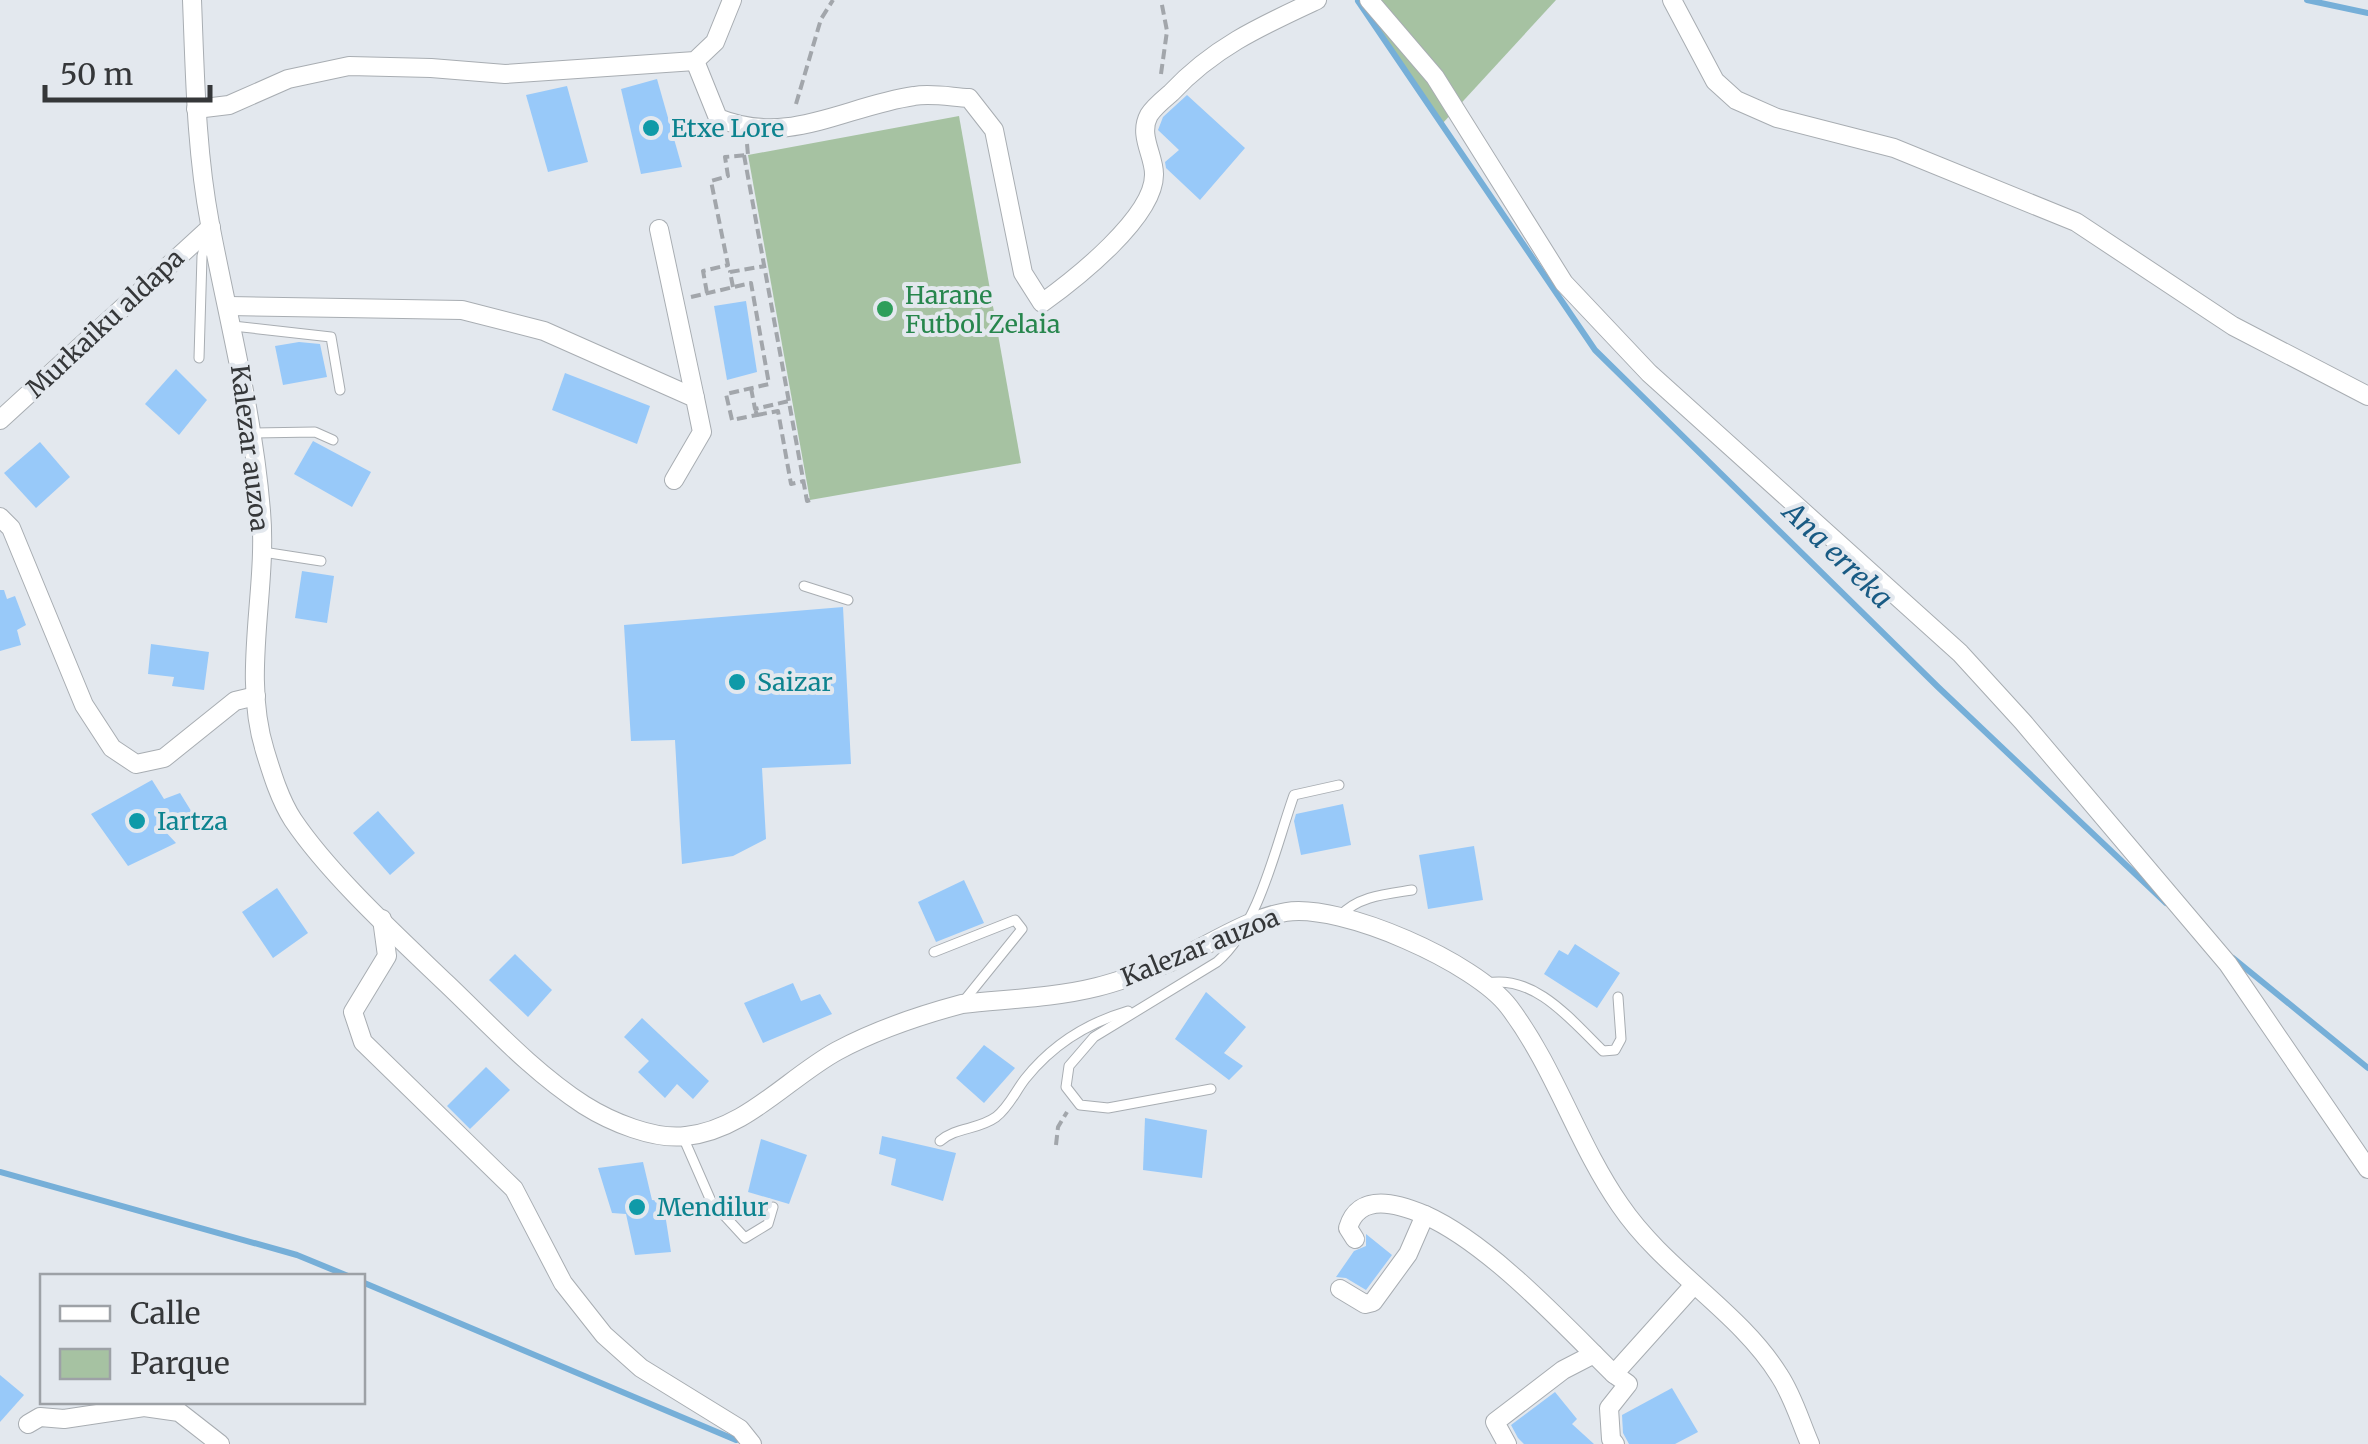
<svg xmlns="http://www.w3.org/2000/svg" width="2368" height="1444" font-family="Merriweather,serif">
<rect width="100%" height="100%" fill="#e3e8ee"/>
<g fill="#a6c2a2">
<polygon points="1357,0 1556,0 1442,124"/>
<polygon points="959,116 1021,463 810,500 748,155"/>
</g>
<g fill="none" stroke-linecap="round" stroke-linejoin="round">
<g stroke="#76afd8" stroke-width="6">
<polyline points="2307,0 2368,13"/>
<polyline points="1358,1 1595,350 1938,687 2166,903"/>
<polyline points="2233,958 2368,1068"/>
<polyline points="0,1172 297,1255 348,1276"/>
<polyline points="362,1282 736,1440"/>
</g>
</g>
<g fill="#98c9f9">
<polygon points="657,79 682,167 641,174 621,89"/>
<polygon points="567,86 588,162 548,172 526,95"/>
<polygon points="1187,95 1245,148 1200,200 1166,168 1165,162 1179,150 1158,130 1163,117"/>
<polygon points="746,301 757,372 727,380 714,306"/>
<polygon points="299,342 320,344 327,377 283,385 275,346"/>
<polygon points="176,369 207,400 179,435 145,404"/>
<polygon points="565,373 650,406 637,444 552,410"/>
<polygon points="313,441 371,472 352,507 294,474"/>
<polygon points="40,442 70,477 36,508 4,473"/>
<polygon points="302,571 334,576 327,623 295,618"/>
<polygon points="0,590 4,590 7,599 15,596 26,625 17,630 21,645 0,651"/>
<polygon points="843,607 851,764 762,768 766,839 733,856 682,864 675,740 631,741 624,625"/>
<polygon points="151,644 209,652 204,690 172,686 174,677 148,674"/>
<polygon points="152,780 164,799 180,793 193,814 162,828 176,843 128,866 91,814"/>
<polygon points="1343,804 1351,845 1301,855 1294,821 1296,814"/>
<polygon points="378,811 415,853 390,875 353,833"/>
<polygon points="1474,846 1483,900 1428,909 1419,855"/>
<polygon points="964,880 984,923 936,942 918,902"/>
<polygon points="277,888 308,933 273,958 242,912"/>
<polygon points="1575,944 1620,973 1597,1008 1544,974 1559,950 1568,955"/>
<polygon points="515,954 552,990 528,1017 489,980"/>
<polygon points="793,983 801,1001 820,994 832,1014 763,1043 744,1003"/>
<polygon points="1206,992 1246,1027 1224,1053 1243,1066 1229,1080 1175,1039"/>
<polygon points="642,1018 709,1081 693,1099 677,1084 665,1098 638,1072 649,1061 624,1037"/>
<polygon points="984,1045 1015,1068 984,1103 956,1078"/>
<polygon points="486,1067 510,1090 470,1129 447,1106"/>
<polygon points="1145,1118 1207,1130 1202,1178 1143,1170"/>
<polygon points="882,1136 956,1153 943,1201 891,1185 896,1159 879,1154"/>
<polygon points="761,1139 807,1155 789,1204 748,1192"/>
<polygon points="643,1162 652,1200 663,1201 671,1252 635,1255 626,1214 612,1213 598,1168"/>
<polygon points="1366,1234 1392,1255 1366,1290 1346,1278 1336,1277 1354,1251 1366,1246"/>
<polygon points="0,1375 24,1395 0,1422"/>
<polygon points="1672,1388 1698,1432 1675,1444 1629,1444 1623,1433 1622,1415"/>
<polygon points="1555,1392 1577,1419 1572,1424 1594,1444 1524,1444 1518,1438 1511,1425"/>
</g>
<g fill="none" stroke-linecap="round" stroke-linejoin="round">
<g stroke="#a8adb2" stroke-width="11">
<g id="service">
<polyline points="233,326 331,337 340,390"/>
<polyline points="199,358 202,256 208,234"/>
<polyline points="251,433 315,432 333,440"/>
<polyline points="263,552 321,561"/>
<polyline points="804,586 848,600"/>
<path d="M1340 916C1358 896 1387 894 1412 890"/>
<polyline points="934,952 1015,920 1022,929 963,1002"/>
<path d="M1487 983C1535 974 1572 1021 1603 1051L1615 1050 1621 1039 1618 997"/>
<path d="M1211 1089 1108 1108 1080 1105 1066 1087 1069 1066 1094 1037 1217 962C1260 924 1275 848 1294 795L1339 785"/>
<polyline points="683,1137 711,1201 745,1238 768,1224 773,1207"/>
<path d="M940 1141C956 1127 978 1130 996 1117 1009 1107 1015 1092 1025 1079 1052 1045 1087 1023 1128 1011"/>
</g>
</g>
<g stroke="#a8adb2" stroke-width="20">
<g id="minor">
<path d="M192 0C195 75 196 150 210 224 228 319 253 413 261 511 268 590 241 674 265 751 272 774 280 800 293 820 330 875 398 937 447 984 491 1026 533 1072 584 1105 611 1122 654 1140 686 1136 745 1130 788 1078 837 1051 874 1031 921 1015 962 1004 1006 999 1053 998 1097 987 1121 981 1145 972 1168 963 1206 948 1245 919 1286 912 1342 903 1476 963 1509 1007 1555 1068 1577 1143 1620 1205 1664 1270 1739 1311 1779 1375 1793 1396 1800 1421 1810 1444"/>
<polyline points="1369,0 1435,77 1564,283 1649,373 1960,653 2023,722 2228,964 2368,1169"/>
<polyline points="1672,0 1715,81 1736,100 1777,118 1894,148 2076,222 2233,326 2368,396"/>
<path d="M695 61 718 118C789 147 845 106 914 96 931 93 951 97 969 98L994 130 1023 273 1042 303C1074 280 1155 217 1154 174 1154 155 1138 135 1149 115 1154 107 1164 99 1171 93 1214 47 1261 26 1317 0"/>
<polyline points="196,109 229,105 288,79 349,66 431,68 505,74 695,61 715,42 732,0"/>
<polyline points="659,229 695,398"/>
<polyline points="229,306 462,310 544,331 695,398 702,432 674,480"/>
<polyline points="0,420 211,227"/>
<polyline points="0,517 11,528 84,705 112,748 136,764 164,758 235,701 256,696"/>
<polyline points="382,919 387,956 353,1012 363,1042 514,1189 563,1283 604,1335 641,1368 740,1429 752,1444"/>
<path d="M1355 1239 1348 1228C1359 1191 1399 1204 1425 1215"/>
<path d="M1340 1289 1365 1304 1373 1302 1408 1254 1425 1215C1490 1244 1563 1324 1614 1374L1693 1286"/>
<polyline points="1614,1374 1628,1384 1609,1408 1611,1439 1615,1444"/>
<polyline points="28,1424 40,1417 64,1419 144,1407 179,1412 220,1444"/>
<polyline points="1507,1444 1495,1422 1563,1370 1594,1354"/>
</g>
</g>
<g stroke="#a2a6ab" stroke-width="4" stroke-dasharray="10 5" stroke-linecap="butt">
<polyline points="1161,74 1167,31 1161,0"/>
<polyline points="796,104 821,19 833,0"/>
<polyline points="744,155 807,501 810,500"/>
<polyline points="733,287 730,272 765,266"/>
<polyline points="707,293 703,271 728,265 711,181 728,176 725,157 748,155 747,144"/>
<polyline points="691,297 751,283 769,384 726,394 732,420 757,415 755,409"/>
<polyline points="751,388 755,409 789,401"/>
<polyline points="757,415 778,411 791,484 804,481"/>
<polyline points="1056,1145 1058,1127 1067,1112"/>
</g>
<use href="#service" stroke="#fff" stroke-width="9"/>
<use href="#minor" stroke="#fff" stroke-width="18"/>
</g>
<g fill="#0f9aa8" stroke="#e3e8ee" stroke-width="4">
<circle cx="651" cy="128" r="10"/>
<circle cx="737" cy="682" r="10"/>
<circle cx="137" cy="821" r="10"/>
<circle cx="637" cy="1207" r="10"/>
</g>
<circle fill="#2e9e5b" stroke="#e3e8ee" stroke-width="4" cx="885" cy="309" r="10"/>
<g text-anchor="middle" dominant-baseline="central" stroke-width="8" stroke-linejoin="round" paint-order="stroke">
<g font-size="25" fill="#0d838f" stroke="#e3e8ee" text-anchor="start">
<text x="671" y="128">Etxe Lore</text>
<text x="757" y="682">Saizar</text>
<text x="157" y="821">Iartza</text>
<text x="657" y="1207">Mendilur</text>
</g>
<g font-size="25" fill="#27864d" stroke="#e3e8ee" text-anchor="start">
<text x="905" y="295">Harane<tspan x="905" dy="29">Futbol Zelaia</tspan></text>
</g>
<g font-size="25" fill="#353739" stroke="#e3e8ee">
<text transform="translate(105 323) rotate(-43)">Murkaiku aldapa</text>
<text transform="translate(250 448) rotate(83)">Kalezar auzoa</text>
<text transform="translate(1200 947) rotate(-22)">Kalezar auzoa</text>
</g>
<g font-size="28" font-style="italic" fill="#195b84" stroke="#e3e8ee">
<text transform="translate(1838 555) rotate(44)">Ana erreka</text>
</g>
</g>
<rect x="40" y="1274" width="325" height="130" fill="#e3e8ee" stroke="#9da1a6" stroke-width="2.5"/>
<rect x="60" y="1306" width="50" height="15" fill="#ffffff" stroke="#9da1a6" stroke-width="2.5"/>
<text x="130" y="1324" font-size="30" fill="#353739">Calle</text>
<rect x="60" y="1349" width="50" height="30" fill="#a6c2a2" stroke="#9da1a6" stroke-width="2.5"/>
<text x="130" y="1374" font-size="30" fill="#353739">Parque</text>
<path d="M45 85v15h165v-15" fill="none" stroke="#353739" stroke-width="5"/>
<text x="60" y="85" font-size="30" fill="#353739" stroke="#e3e8ee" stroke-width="8" paint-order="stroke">50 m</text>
</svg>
